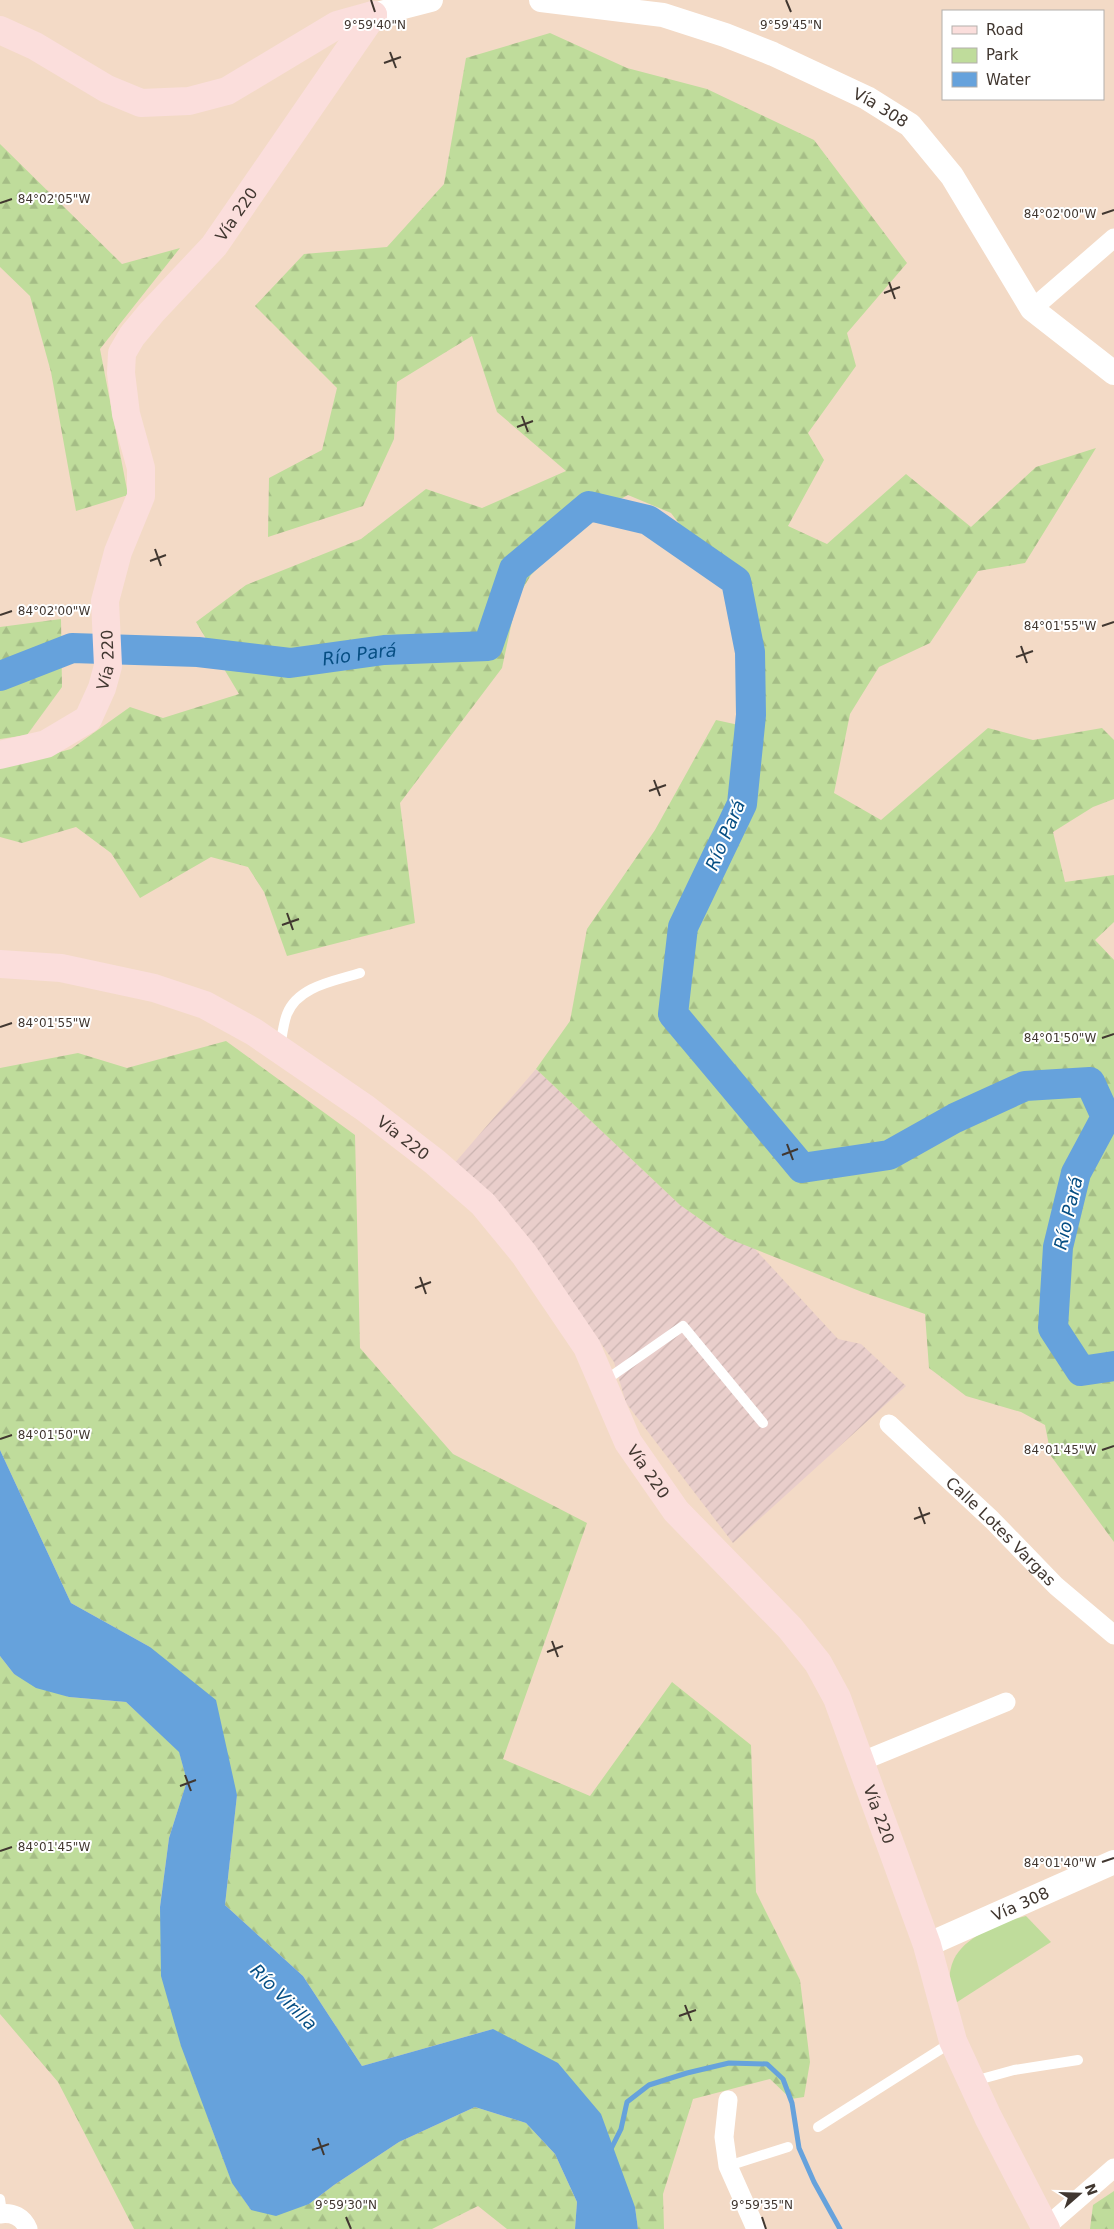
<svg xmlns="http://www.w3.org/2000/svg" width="1114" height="2229" font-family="'DejaVu Sans',sans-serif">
<defs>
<pattern id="industrial-furrows" width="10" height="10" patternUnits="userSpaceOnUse" patternTransform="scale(1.25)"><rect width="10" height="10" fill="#e9cecb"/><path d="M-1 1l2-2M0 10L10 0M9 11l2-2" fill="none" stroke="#c9b2af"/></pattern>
<pattern id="forest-firs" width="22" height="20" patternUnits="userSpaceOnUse" patternTransform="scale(1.25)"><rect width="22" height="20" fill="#bfdc9b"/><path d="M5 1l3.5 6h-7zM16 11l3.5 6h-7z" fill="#a5bd86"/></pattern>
</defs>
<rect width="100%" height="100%" fill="#f3dac6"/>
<polygon fill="url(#industrial-furrows)" points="536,1069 680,1205 727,1238 753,1247 838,1339 861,1344 906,1386 733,1543 626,1403 614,1362 576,1308 453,1165"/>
<path fill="#bfdc9b" d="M1026 1916 1051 1942 951 2006C949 1991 947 1974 954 1959 965 1936 1003 1921 1026 1916Z"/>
<g fill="url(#forest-firs)">
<polygon points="550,33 627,68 707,89 814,140 907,263 847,333 856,366 808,433 824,460 788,526 827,544 906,474 971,527 1036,467 1096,448 1025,563 978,571 930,643 879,667 850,714 834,793 881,820 988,728 1033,740 1102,728 1114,740 1114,799 1093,807 1053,832 1065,882 1114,875 1114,922 1095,940 1114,960 1114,1542 1051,1456 1045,1425 1021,1412 966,1396 929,1368 925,1314 862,1292 727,1238 680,1205 536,1069 570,1021 587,929 655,830 716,720 757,729 731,592 671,513 628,495 587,517 531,575 517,598 502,668 400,803 415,923 287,956 264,892 248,867 211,857 140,898 111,853 76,827 22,843 0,837 0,768 71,749 130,707 163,718 239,694 196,622 246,585 361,539 426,489 482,508 566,471 497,412 472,336 397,382 394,439 363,506 268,537 269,478 322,450 337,388 255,306 304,254 387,247 444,184 466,58"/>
<polygon points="0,144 122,264 180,248 100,349 128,495 76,511 51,372 30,296 0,267"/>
<polygon points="61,619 62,687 27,735 0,739 0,627"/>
<polygon points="226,1041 355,1135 360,1348 453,1454 587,1523 503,1759 590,1796 672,1682 751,1745 756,1892 800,1980 810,2062 804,2097 791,2099 770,2079 693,2099 663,2194 664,2229 638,2229 635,2207 493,2029 362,2066 303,1976 225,1905 237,1795 150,1647 71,1603 0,1450 0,1068 78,1053 127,1068"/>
<polygon points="0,1656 14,1674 69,1697 126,1702 179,1751 187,1781 169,1838 160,1907 209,2121 232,2182 251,2210 309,2204 334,2185 399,2142 475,2107 526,2123 555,2154 577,2202 575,2229 507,2229 478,2206 432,2229 134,2229 58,2082 0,2014"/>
<polygon points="1114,2191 1114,2229 1090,2229 1093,2205"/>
</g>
<polygon fill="#66a2dc" points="0,1450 71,1603 150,1647 216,1700 237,1795 225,1905 303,1976 362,2066 493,2029 558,2063 601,2114 635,2207 638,2229 575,2229 577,2202 555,2154 526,2123 475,2107 399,2142 334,2185 309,2204 276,2216 251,2210 232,2183 181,2046 161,1976 160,1907 169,1838 187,1781 179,1752 126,1702 69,1697 36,1688 14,1674 0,1656"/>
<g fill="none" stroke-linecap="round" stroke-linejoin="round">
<polyline stroke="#66a2dc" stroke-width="5" points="610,2151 621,2129 627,2102 649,2085 687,2073 729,2063 767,2064 783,2079 792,2103 799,2148 814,2182 840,2229"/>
<path stroke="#66a2dc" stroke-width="30" id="s1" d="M0 676 72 648 198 652 290 663 384 650 488 646 514 569 589 506 648 520 736 581 750 652 751 715 742 804 683 927 673 1014 802 1168 889 1155 955 1118 1025 1086 1090 1082 1106 1117 1076 1173 1058 1247 1053 1328 1081 1371 1114 1366"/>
<g stroke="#fff" stroke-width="10">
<path d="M280 1048C282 1037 283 1024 287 1014 298 986 335 981 360 973"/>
<polyline points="603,1382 683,1326 763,1423"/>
<polyline points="974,2081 1014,2070 1078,2060"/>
<polyline points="818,2127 952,2042"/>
<polyline points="728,2166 788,2147"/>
<polyline points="0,2199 2,2213"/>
</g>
<g stroke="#fff" stroke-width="19">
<polyline points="1032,309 1114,238"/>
<path id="s2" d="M889 1424 992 1520 1056 1586 1114 1635"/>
<polyline points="860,1762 1006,1702"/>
<polyline points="728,2100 724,2137 728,2166 756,2229"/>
<path d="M0 2214C13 2212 23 2217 28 2229"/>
<polyline points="1045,2228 1114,2168"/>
</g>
<g stroke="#fff" stroke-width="24">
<path id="s3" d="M541 0 663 15 725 35 773 54 867 98 910 125 952 176 1032 309 1114 373"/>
<polyline points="373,15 431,0"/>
<path id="s4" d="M927 1945 1114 1862"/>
</g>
<g stroke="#fbdedc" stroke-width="28">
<polyline points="0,30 35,46 107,89 141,103 189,101 227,91 337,25 373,15"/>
<path id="s5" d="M0 755 46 744 88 719 102 688 108 666 105 601 118 552 141 496V468L126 414 121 373 122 353 132 336 151 313 214 246 373 15"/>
<path id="s6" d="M0 964 61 968 154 988 205 1005 254 1032 365 1108 435 1162 483 1204 524 1254 587 1347 628 1442 676 1511 790 1628 818 1663 837 1698 927 1945 953 2041 988 2117 1046 2229"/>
</g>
</g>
<path fill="none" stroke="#413730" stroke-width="2" d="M371 0 375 12M786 0 791 12M390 52 396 68M384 63 401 57M0 203 12 199M1102 214 1114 210M889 282 895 299M884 293 900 287M522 416 528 432M517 427 533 421M155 549 161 566M150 561 166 555M0 615 12 611M1102 626 1114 622M1021 646 1027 663M1016 657 1033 651M654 780 660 796M649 791 666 785M287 913 293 930M282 925 299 919M0 1027 12 1023M1102 1038 1114 1034M787 1144 793 1160M782 1155 798 1149M420 1277 426 1294M415 1288 431 1282M0 1439 12 1435M1102 1450 1114 1446M919 1507 925 1524M914 1519 930 1513M552 1641 558 1657M547 1652 563 1646M185 1775 191 1791M180 1786 196 1780M0 1851 12 1847M1102 1862 1114 1858M685 2005 691 2021M679 2016 696 2010M318 2138 324 2155M312 2150 329 2144M346 2217 351 2229M762 2217 766 2229"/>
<g text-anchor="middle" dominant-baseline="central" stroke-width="4" stroke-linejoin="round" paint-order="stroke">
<g font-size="16" fill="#413730" stroke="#fff">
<text stroke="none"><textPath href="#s3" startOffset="360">Vía 308</textPath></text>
<text stroke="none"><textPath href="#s5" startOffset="655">Vía 220</textPath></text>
<text stroke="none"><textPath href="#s5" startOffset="159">Vía 220</textPath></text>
<text stroke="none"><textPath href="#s6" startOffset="449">Vía 220</textPath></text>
<text stroke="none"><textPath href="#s6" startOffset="869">Vía 220</textPath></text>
<text stroke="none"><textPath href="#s2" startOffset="155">Calle Lotes Vargas</textPath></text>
<text stroke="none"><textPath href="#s6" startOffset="1289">Vía 220</textPath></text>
<text stroke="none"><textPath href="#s4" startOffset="102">Vía 308</textPath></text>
</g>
<g font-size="18" font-style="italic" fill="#064e83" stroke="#fff">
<text stroke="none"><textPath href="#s1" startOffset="366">Río Pará</textPath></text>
<text transform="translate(725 835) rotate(-67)">Río Pará</text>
<text transform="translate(1068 1213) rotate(-77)">Río Pará</text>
<text transform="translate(284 1997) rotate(45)">Río Virilla</text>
</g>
</g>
<g font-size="12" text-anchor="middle" fill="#413730" stroke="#fff" stroke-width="4" stroke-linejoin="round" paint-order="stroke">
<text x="375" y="29">9°59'40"N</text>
<text x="791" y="29">9°59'45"N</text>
<text x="54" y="203">84°02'05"W</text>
<text x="1060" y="218">84°02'00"W</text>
<text x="54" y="615">84°02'00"W</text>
<text x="1060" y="630">84°01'55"W</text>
<text x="54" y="1027">84°01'55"W</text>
<text x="1060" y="1042">84°01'50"W</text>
<text x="54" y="1439">84°01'50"W</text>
<text x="1060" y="1454">84°01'45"W</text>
<text x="54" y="1851">84°01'45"W</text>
<text x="1060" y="1867">84°01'40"W</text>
<text x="346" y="2209">9°59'30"N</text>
<text x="762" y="2209">9°59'35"N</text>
</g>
<rect x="942" y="10" width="162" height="90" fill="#ffffff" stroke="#b3afac"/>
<rect x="952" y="26" width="25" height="8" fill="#fbdedc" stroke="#b3afac"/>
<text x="986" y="35" font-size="15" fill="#413730">Road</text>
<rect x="952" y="48" width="25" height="15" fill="#bfdc9b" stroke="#b3afac"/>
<text x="986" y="60" font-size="15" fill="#413730">Park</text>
<rect x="952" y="72" width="25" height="15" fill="#66a2dc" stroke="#b3afac"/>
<text x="986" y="85" font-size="15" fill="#413730">Water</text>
<g transform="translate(1079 2194) rotate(70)" stroke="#ffffff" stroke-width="4" paint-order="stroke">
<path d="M0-4L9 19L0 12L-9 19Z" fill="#413730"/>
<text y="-8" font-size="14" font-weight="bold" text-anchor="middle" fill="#413730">N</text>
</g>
</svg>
